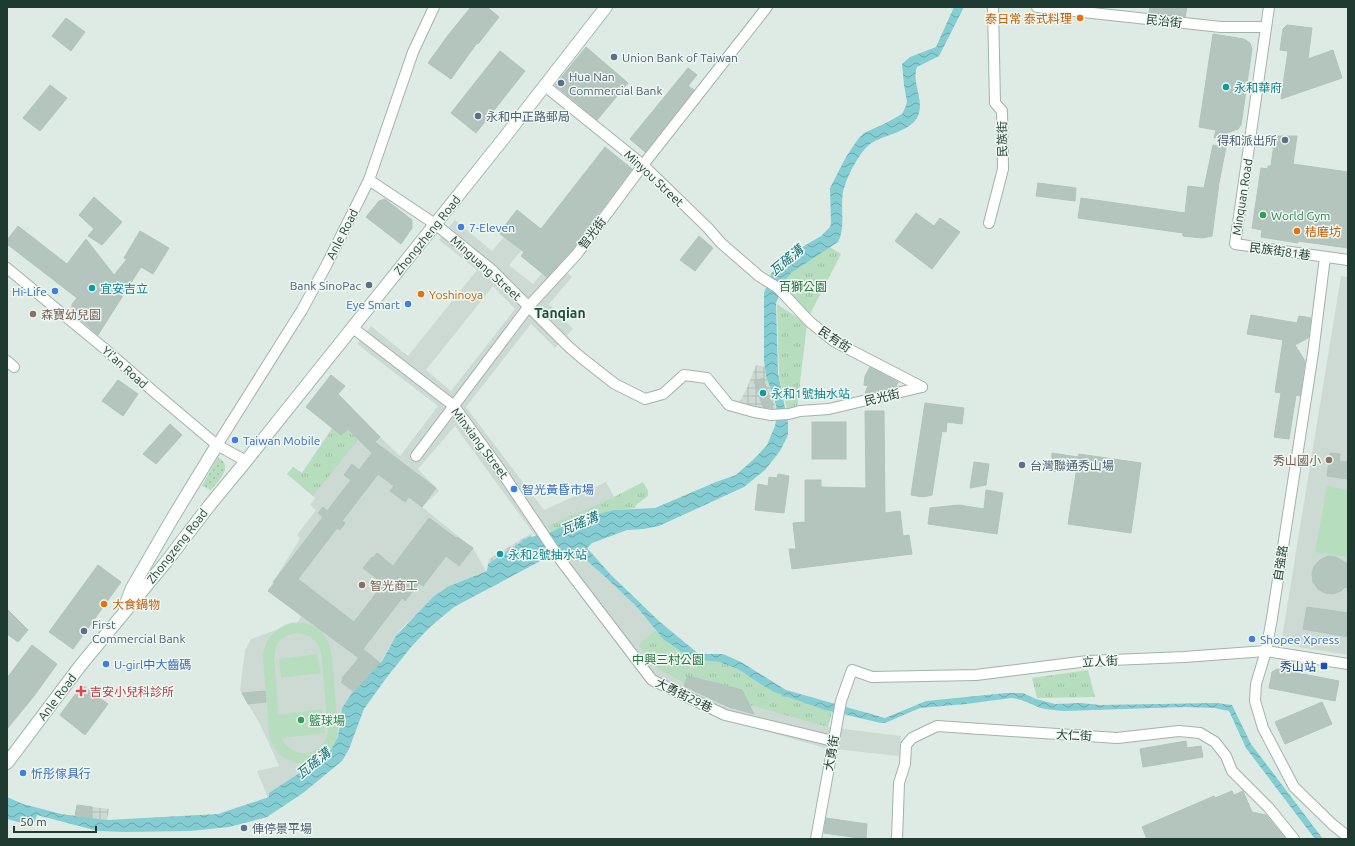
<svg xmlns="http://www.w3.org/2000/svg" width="1355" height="846" font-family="Ubuntu,'Noto Sans TC',sans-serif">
<defs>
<pattern id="industrial-grid" width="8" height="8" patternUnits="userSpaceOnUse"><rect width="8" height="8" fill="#cddad3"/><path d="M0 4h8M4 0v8" fill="none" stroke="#b0bcb6"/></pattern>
<pattern id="grass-dots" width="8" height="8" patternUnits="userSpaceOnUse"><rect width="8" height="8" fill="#b6ddbd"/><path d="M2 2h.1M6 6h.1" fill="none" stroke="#9cbfa3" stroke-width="1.8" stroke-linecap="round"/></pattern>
<pattern id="park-tufts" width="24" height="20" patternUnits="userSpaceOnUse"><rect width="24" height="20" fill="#b6ddbd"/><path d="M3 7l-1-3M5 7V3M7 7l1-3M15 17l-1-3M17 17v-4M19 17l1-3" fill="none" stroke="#9cbfa3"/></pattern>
<pattern id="water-waves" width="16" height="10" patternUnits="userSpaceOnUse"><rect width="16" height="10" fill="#83cdd3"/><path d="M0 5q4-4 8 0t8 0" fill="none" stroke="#6ba8ac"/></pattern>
</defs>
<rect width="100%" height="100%" fill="#deebe4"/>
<g fill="#cddad3" fill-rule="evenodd">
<path d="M455 220 492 251 512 227 529 242 509 265 533 284 552 261 572 277 549 304 573 329 555 348 531 324 466 407 544 510 606 482 614 497 548 526 602 574 636 606 655 630 638 645 685 683 688 676 742 690 828 727 901 736 899 756 825 748 722 719 646 682 525 522 455 426 418 469 439 491 422 507 473 548 486 571 443 589 401 629 374 672 335 752 268 798 257 771 279 766 261 726 240 690 245 650 251 639 298 622 301 616 268 590 300 539 297 535 316 510 310 505 315 498 287 474 293 467 302 473 332 428 306 407 331 375 345 386 338 395 380 437 400 456 438 406 357 344 371 326 408 356 477 270 439 240ZM493 286 515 309 451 391 426 370Z"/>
<polygon points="1341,276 1348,277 1348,655 1281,644"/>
</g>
<g fill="url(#industrial-grid)">
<polygon points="756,365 765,367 766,376 777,411 739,403 747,388"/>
<polygon points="532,533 531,537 488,564 489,559"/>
<polygon points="77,805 109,809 107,820 75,816"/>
</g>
<path fill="url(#grass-dots)" d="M219 458C234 467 218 481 211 490L202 486 217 459Z"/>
<g fill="url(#park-tufts)">
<polygon points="825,244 841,254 808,318 775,288 801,258"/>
<polygon points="777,304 807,324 797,408 787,409 779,377"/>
<polygon points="333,428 341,435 348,429 358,440 313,496 287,474 293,467 302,473"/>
<polygon points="643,482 648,491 648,496 636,505 635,508 613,510 561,527 552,532 547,526 614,497"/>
<polygon points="655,630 663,639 692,658 719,662 738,669 759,683 832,712 828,727 750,705 742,690 689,676 685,683 658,669 638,645"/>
<polygon points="1088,670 1095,697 1037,698 1032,678"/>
</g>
<g fill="#b6ddbd" fill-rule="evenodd">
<polygon points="1327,486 1348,490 1348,557 1315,552"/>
<path d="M291 623C332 620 332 651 334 681 335 698 337 714 338 731 336 745 330 756 316 761 299 768 280 760 272 744 268 735 268 724 268 714 266 694 264 675 263 656 265 638 275 628 291 623ZM299 633C310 635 318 641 321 653L328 731C323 757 294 761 281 738L325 733 322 709 278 715C278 703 277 692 276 681 274 659 269 635 299 633Z"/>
<polygon points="317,654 321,673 281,678 279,659"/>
</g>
<path fill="url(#water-waves)" d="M954 7H964L939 56 917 67C911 85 926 101 917 118 909 132 883 135 870 144 860 152 849 173 845 185 838 203 847 225 838 242L791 273 787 278 776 303 778 373 788 423V435L780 451 765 470 744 487 659 526 643 529 627 530 592 543 587 548 611 575 660 622 699 654H723L741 662 786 690 885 718 926 701 1007 693H1023L1036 699 1055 704 1081 703 1100 705 1216 703 1232 705 1251 744 1323 839H1315L1246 748 1229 711 1214 708 1185 707 1064 711C1055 710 1046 710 1038 707 1029 703 1022 699 1011 698L966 704 920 708 885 723H881L825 710 774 692 759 683 738 669 719 662 692 659 663 639 636 606 602 574 578 553 566 552 546 558 454 607 431 626 412 646 387 677 364 709 349 749 342 761 303 793 267 817 229 827 191 831 125 832 98 831 37 815 33 826 7 819V797L23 804 61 814 107 820 218 814 269 797V793L321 759 331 750 338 737 341 719 342 708 354 690 382 661 396 636 433 597 447 587 487 571 488 564 530 536 531 537 552 532 561 527 589 517 613 510 655 508 716 482 736 475 754 459 767 445 775 426 777 416 776 405 766 376 764 361V293L771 274 782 261 799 249 821 236 830 227 831 223 830 188 846 157 858 139 864 133 886 123 902 114 905 108 907 102 904 85 902 64 910 57 936 47Z"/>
<g fill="#b4c5bd" stroke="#b1c4ba">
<polygon points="471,7 487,7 499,17 478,44 477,43 451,79 428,63 449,34"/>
<polygon points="1150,7 1187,7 1185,17 1149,13"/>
<polygon points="66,18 85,32 71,51 52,36"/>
<polygon points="1287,25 1312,28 1308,59 1333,50 1342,78 1281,99 1288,51 1280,50 1283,29"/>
<polygon points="1213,34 1244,39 1250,43 1252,49 1241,125 1238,129 1214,138 1216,130 1199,127"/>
<polygon points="586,47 628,83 597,120 555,85"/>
<polygon points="500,51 525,71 476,133 451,113"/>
<polygon points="688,68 697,75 688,86 694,90 645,152 630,139"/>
<polygon points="50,85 67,98 40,131 23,118"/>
<polygon points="1275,136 1297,136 1293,164 1348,172 1348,248 1298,241 1298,243 1261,237 1262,230 1252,228 1261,168 1268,169 1268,166 1271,166"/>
<polygon points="1213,145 1226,147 1219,183 1212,236 1202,238 1183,236 1183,233 1078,218 1081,198 1185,213 1188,186 1204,188"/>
<polygon points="605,147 632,169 572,250 547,277 521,256 524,252 499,233 517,210 541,229"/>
<polygon points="1038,183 1076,188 1075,201 1036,196"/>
<polygon points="94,197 122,222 102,245 88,236 94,229 79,215"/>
<polygon points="385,199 412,220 412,228 401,244 366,217 379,201"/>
<polygon points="916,213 934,226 940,218 960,232 932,269 895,241"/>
<polygon points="18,226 67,264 86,239 114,275 127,259 124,258 140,231 169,248 153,274 141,267 98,335 72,312 72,304 77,298 7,244 7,240"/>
<polygon points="699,236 713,248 695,271 680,260"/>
<polygon points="1251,315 1297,323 1299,316 1311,318 1308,338 1295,345 1305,361 1300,396 1296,395 1289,439 1274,437 1281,393 1275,392 1283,340 1247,334"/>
<polygon points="870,367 898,382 896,387 866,393 865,393 868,386 864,385 865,376"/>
<polygon points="331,375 345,386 338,394 380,437 375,442 436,488 422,507 409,497 405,502 390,491 394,486 378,474 342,521 345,523 340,530 337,528 298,579 354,622 381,587 379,585 381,582 363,568 372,557 373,558 377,553 393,566 429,518 456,538 457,537 473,548 459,566 446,556 423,586 419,583 405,601 402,598 363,649 380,663 354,692 341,682 343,680 342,678 359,658 268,591 275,583 273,582 281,572 323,517 318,513 323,507 327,511 351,480 344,475 352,464 359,470 372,453 348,429 341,435 306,407"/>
<polygon points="763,378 773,408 763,407 754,381"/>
<polygon points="118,380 138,394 123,416 102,401"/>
<polygon points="925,403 964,408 962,424 947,422 946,432 942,431 932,495 923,497 911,495"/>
<polygon points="865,411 884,411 885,513 900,511 903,536 909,535 912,554 792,569 789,549 796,549 793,523 805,522 805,480 821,480 821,487 866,488"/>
<rect x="812" y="422" width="34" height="37"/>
<polygon points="170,424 182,435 156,464 143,454"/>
<polygon points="1052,453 1078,457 1079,454 1141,463 1131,533 1068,524 1077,467 1051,472"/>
<polygon points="1330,453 1340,454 1339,461 1348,462 1348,479 1327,476"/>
<polygon points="974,462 989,464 986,485 970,488"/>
<polygon points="778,474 789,476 784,513 755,510 758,484 768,486 769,477 777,478"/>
<polygon points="986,490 1003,493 997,534 928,524 930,508 959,505 984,509"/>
<polygon points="1328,556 1336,557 1348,564 1348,588 1345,587 1341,591 1333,594 1325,593 1318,589 1313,582 1312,574 1314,566 1320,560"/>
<polygon points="98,565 121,582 73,649 49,632"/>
<polygon points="1307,607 1348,613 1348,637 1303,629"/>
<polygon points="7,609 28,630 18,642 7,634"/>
<polygon points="32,645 57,664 34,696 7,729 7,678"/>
<polygon points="1277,669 1339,681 1335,701 1269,688 1272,672"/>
<polygon points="688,676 742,690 754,714 729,707 684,686"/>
<polygon points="82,685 108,704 85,735 60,715"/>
<polygon points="265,691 266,702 248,704 242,693"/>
<polygon points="1322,702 1332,724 1285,744 1275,722"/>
<polygon points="1186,741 1187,748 1201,746 1203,757 1143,767 1140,749"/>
<polygon points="1232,791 1234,795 1243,791 1252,812 1266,815 1286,839 1147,839 1142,827 1214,796 1215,798"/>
<polygon points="77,805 92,807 91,818 75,816"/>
<polygon points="826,818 867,824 866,839 824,833"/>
</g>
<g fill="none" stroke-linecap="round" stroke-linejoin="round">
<g stroke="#a1b3ab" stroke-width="12">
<g id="street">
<polyline points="1037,7 1221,27 1266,27"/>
<polyline points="1269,7 1235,244 1348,260"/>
<polyline points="545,86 643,165 708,228 721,243 759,276 778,288 810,322 835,342 922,387"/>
<polyline points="369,180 435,224 492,270 569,347 583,359 615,384 645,399 663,394 684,375 707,378 729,405 754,412 771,415 789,414 800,411 829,409 922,387"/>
<polyline points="989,223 1003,169 1002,111 995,103 993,7"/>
<polyline points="1325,257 1313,353 1272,618 1266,651 1256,684 1255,701 1263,728 1294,787 1332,824 1348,837"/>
<polyline points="7,268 105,349 153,391 217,445 246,461"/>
<polyline points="353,328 454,406 501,471 562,562 652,680 725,715 833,741"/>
<polyline points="7,361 14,367"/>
<polyline points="217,445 302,310 327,264 369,180 413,52 434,7"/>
<polyline points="416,456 529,306 577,254 643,165 767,7"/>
<polyline points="816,839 841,701 852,670 872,677 976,675 1088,661 1184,657 1266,651 1348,664"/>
<polyline points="897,839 899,783 905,764 906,745 912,738 937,726 1117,738 1179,731 1200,733 1215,742 1226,756 1232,771 1269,808 1294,839"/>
</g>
</g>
<g stroke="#9fbaae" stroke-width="14">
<g id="secondary">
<polyline points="125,606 132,588 172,519 217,445"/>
<polyline points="7,763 80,666 166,562 209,506 246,461 504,138 606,7"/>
</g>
</g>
<use href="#street" stroke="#fff" stroke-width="10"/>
<use href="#secondary" stroke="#fff" stroke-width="12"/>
</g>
<g fill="#e8710a" stroke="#eff7f2" stroke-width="1.5">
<circle cx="1080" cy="18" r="4"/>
<circle cx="1297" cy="231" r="4"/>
<circle cx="421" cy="294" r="4"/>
<circle cx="104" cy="604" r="4"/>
</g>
<g fill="#5c6f8a" stroke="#eff7f2" stroke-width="1.5">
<circle cx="614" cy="57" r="4"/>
<circle cx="561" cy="83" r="4"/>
<circle cx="478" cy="116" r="4"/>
<circle cx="1285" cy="140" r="4"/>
<circle cx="369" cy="285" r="4"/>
<circle cx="1022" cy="465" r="4"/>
<circle cx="84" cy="631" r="4"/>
<circle cx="244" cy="828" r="4"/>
</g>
<g fill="#0f9aa8" stroke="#eff7f2" stroke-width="1.5">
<circle cx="1226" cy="87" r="4"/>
<circle cx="92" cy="288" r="4"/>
<circle cx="763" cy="393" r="4"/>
<circle cx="500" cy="554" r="4"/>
</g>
<g fill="#2e9e5b" stroke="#eff7f2" stroke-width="1.5">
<circle cx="1263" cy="215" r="4"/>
<circle cx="301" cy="720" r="4"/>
</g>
<g fill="#3f7fe0" stroke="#eff7f2" stroke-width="1.5">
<circle cx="461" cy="227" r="4"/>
<circle cx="55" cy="291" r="4"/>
<circle cx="408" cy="304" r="4"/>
<circle cx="235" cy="440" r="4"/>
<circle cx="514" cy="489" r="4"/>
<circle cx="1252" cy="639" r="4"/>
<circle cx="106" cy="664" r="4"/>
<circle cx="23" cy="773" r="4"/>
</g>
<g fill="#8d6e63" stroke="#eff7f2" stroke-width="1.5">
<circle cx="33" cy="314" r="4"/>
<circle cx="1329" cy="460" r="4"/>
<circle cx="362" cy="585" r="4"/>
</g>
<rect fill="#1a4fb4" stroke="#eff7f2" stroke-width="1.5" x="1320" y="662" width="8" height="8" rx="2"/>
<path fill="#e0444e" stroke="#eff7f2" stroke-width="1.5" d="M79 685h4v4h4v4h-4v4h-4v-4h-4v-4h4z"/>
<g text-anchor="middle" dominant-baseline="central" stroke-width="3" stroke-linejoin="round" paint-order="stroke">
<g font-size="12" fill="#c56008" stroke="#eff7f2" text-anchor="start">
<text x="1072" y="18" text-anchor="end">泰日常 泰式料理</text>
<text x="1305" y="231">桔磨坊</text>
<text x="429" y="294">Yoshinoya</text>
<text x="112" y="604">大食鍋物</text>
</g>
<g font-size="12" fill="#1f3b31" stroke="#eff7f2">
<text transform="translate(1164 21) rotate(6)">民治街</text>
<text transform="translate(1002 139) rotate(-91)">民族街</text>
<text transform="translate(654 178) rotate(43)">Minyou Street</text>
<text transform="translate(1242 197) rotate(-81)">Minquan Road</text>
<text transform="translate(592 233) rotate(-53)">智光街</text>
<text transform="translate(342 234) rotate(-63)">Anle Road</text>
<text transform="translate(427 235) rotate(-51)">Zhongzheng Road</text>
<text transform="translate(1280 251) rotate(8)">民族街81巷</text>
<text transform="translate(486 268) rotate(42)">Minguang Street</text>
<text transform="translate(835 339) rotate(34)">民有街</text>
<text transform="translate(125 367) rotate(42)">Yi'an Road</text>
<text transform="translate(882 397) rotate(-13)">民光街</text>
<text transform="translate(480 443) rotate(53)">Minxiang Street</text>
<text transform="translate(177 546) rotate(-52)">Zhongzeng Road</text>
<text transform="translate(1280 563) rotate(-81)">自強路</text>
<text transform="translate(1100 661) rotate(-3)">立人街</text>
<text transform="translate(684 695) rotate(26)">大勇街29巷</text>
<text transform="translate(57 697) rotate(-53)">Anle Road</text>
<text transform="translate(1074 735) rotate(3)">大仁街</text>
<text transform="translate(831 753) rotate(-80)">大勇街</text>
</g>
<g font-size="12" fill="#4e5e75" stroke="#eff7f2" text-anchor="start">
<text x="622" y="57">Union Bank of Taiwan</text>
<text x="569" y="76">Hua Nan<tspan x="569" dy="14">Commercial Bank</tspan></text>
<text x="486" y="116">永和中正路郵局</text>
<text x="1277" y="140" text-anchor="end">得和派出所</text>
<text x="361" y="285" text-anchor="end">Bank SinoPac</text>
<text x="1030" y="465">台灣聯通秀山場</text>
<text x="92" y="624">First<tspan x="92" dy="14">Commercial Bank</tspan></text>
<text x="252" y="828">俥停景平場</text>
</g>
<g font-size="12" fill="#0d838f" stroke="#eff7f2" text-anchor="start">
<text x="1234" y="87">永和華府</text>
<text x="100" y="288">宜安吉立</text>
<text x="771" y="393">永和1號抽水站</text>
<text x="508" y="554">永和2號抽水站</text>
</g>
<g font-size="12" fill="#27864d" stroke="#eff7f2" text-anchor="start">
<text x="1271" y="215">World Gym</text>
<text x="309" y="720">籃球場</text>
</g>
<g font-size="12" fill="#366cbe" stroke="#eff7f2" text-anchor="start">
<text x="469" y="227">7-Eleven</text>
<text x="47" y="291" text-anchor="end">Hi-Life</text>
<text x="400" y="304" text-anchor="end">Eye Smart</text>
<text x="243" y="440">Taiwan Mobile</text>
<text x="522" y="489">智光黃昏市場</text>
<text x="1260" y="639">Shopee Xpress</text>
<text x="114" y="664">U-girl中大齒碼</text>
<text x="31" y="773">忻彤傢具行</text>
</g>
<g font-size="12" fill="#28733e" stroke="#eff7f2">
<text x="803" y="286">百獅公園</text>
<text x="668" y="659">中興三村公園</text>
</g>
<g font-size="12" fill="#785e54" stroke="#eff7f2" text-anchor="start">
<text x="41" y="314">森寶幼兒園</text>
<text x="1321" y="460" text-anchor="end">秀山國小</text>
<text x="370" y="585">智光商工</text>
</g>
<g font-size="12" fill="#164399" stroke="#eff7f2" text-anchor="end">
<text x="1316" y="666">秀山站</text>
</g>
<g font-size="12" fill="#be3a42" stroke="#eff7f2" text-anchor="start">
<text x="90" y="691">吉安小兒科診所</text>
</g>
<g font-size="13" font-style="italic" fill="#177179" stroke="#eff7f2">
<text transform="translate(786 260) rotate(-40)">瓦磘溝</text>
<text transform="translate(579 523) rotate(-22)">瓦磘溝</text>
<text transform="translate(313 763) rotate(-39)">瓦磘溝</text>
</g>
<g font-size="14" font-weight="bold" fill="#1a4e3d" stroke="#eff7f2">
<text x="560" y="313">Tanqian</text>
</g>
</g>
<rect width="1355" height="846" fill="none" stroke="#1f3b31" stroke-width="16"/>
<path d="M14 826v6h82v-6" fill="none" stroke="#1f3b31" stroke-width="2"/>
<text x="20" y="826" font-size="12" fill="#1f3b31" stroke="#eff7f2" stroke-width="3" paint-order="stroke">50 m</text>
</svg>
